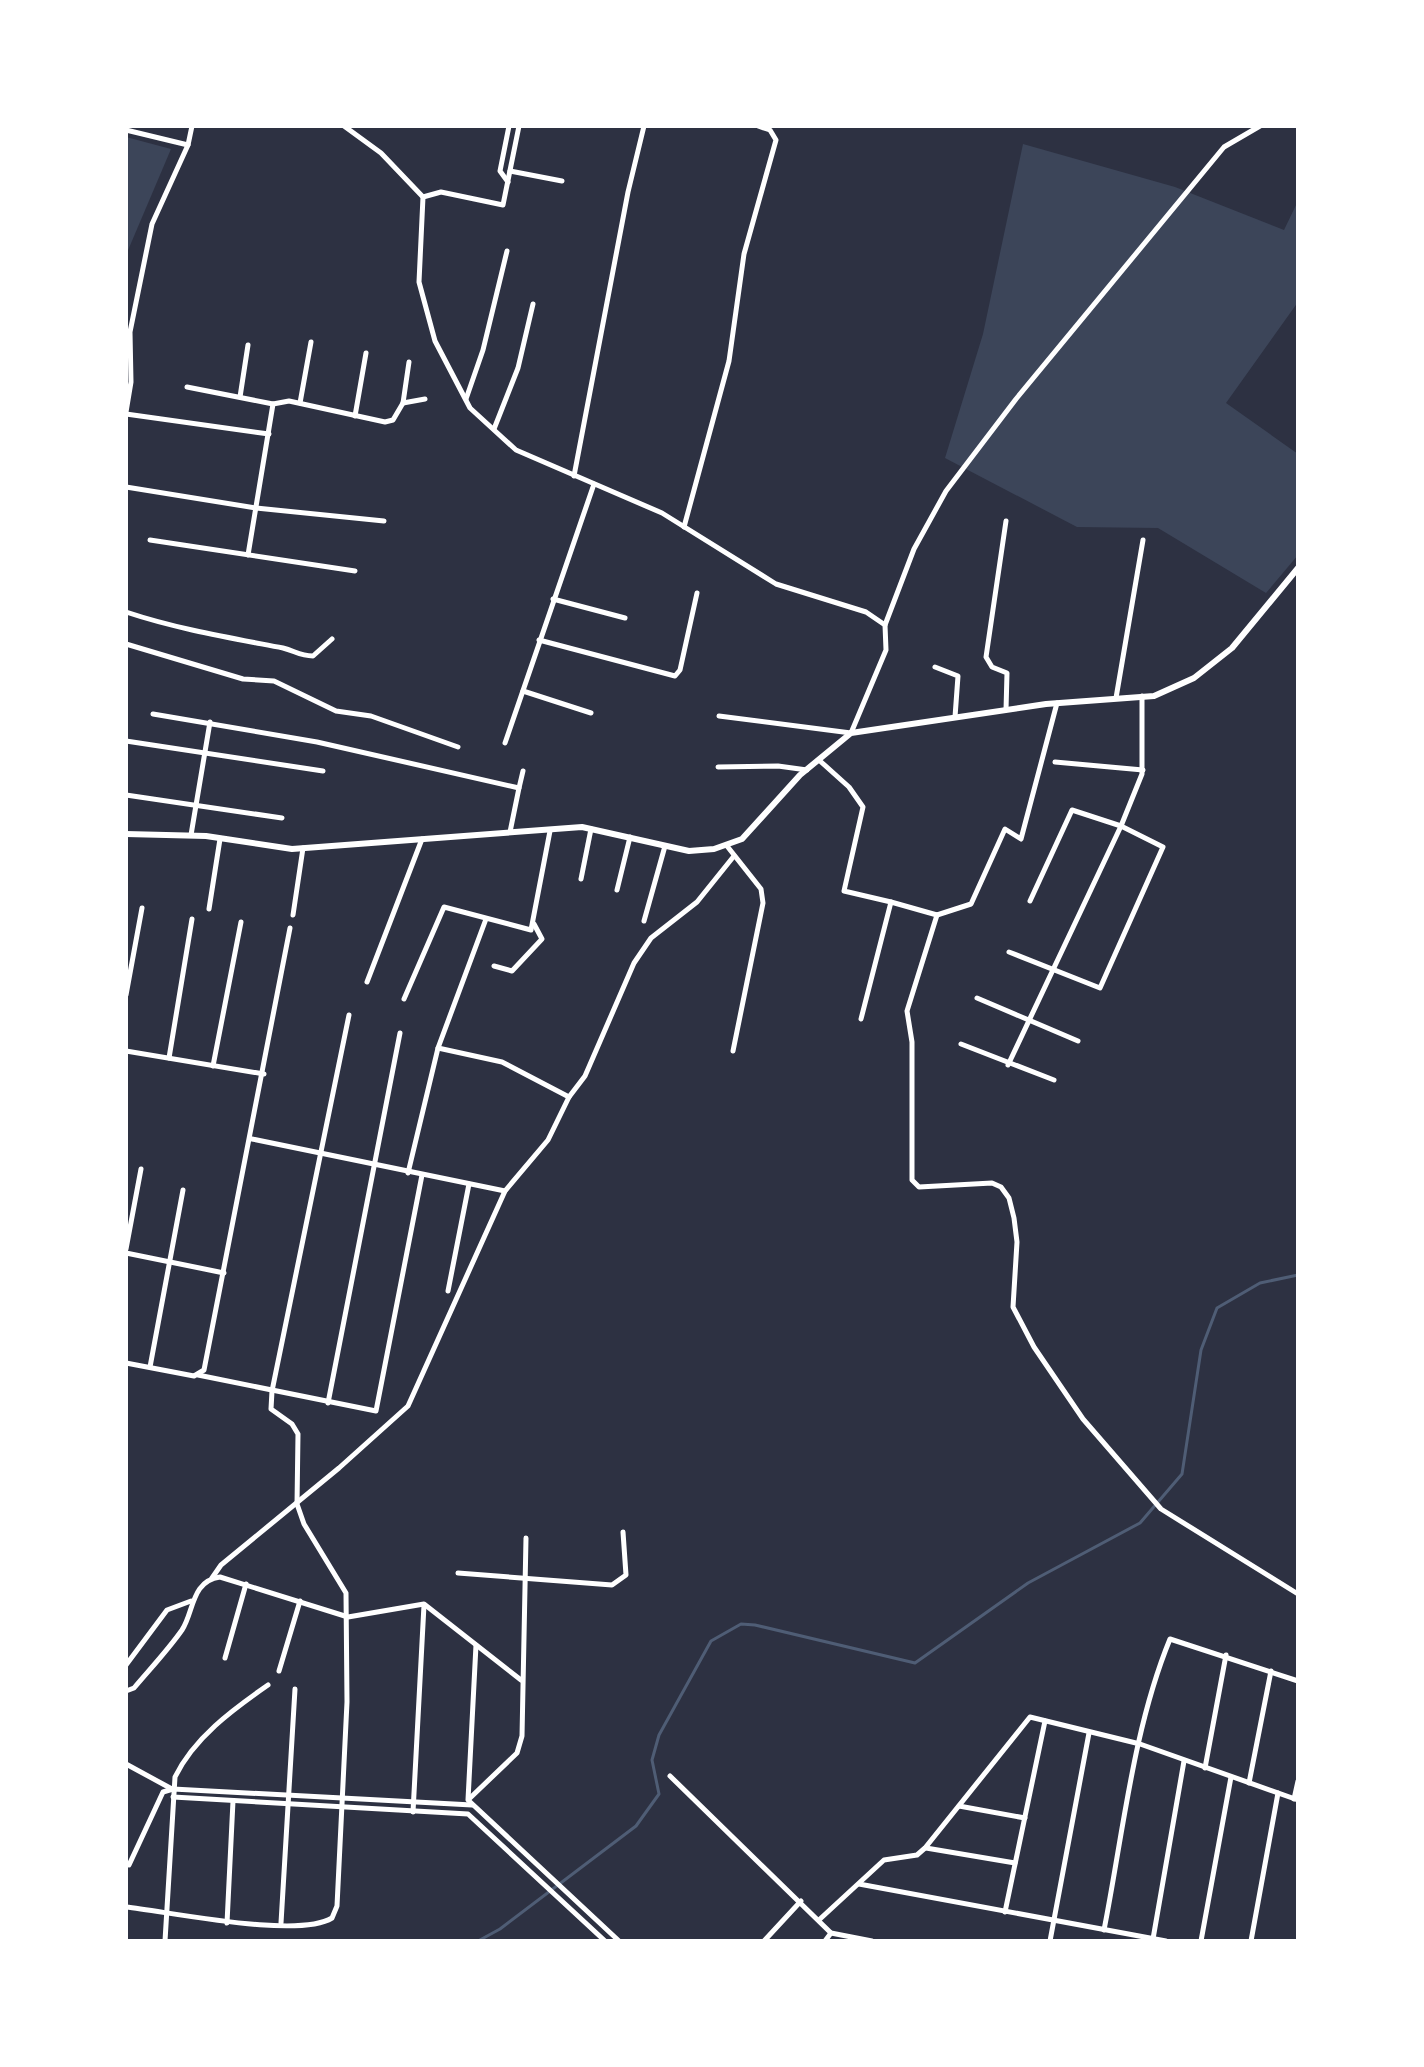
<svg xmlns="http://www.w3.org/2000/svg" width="1424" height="2067" font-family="Literata,serif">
<rect width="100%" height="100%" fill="#2d3142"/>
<g fill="#3c4559">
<polygon points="126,137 171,149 126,255"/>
<polygon points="1023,144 1175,187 1284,230 1298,201 1298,302 1226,403 1298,454 1298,555 1266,593 1158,528 1077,527 945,458 983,334"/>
</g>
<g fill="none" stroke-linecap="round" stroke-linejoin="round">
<polyline stroke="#4f5d75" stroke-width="3" points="478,1941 500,1929 636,1826 659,1794 652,1760 659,1735 711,1641 741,1624 755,1625 915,1663 1028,1583 1140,1523 1182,1474 1201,1350 1217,1308 1260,1283 1298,1275"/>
<g stroke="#fff" stroke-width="5">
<polyline points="344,126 381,153 423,197 419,282 435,341 470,408 516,450 662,513 776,584 866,612 885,625 886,650 851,733 719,716"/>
<polyline points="126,130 188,145"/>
<polyline points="510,171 562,181"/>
<polyline points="508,182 500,171 509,126"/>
<polyline points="423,197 441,192 503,205 519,126"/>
<polyline points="187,387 273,404"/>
<polyline points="240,397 248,345"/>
<polyline points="466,399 483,350 507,251"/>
<polyline points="300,403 311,342"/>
<polyline points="403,403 425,399"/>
<polyline points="126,412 131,382 130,332 152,224 188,145 192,126"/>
<polyline points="126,414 269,434"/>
<polyline points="355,416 366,353"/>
<polyline points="494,429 518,368 533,304"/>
<polyline points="574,476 628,192 644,126"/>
<polyline points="126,487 256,508 384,521"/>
<polyline points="684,527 729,361 744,254 776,140 770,130 758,126"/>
<polyline points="150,540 355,571"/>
<polyline points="248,555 273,404 289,401 385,422 393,420 403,403 409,362"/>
<polyline points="553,599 625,618"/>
<path d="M126 612C177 629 231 638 283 648 295 651 300 656 313 656L332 639"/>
<polyline points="885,625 914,549 946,491 1016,399 1224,147 1260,126"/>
<polyline points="539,640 675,676 680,670 697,593"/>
<polyline points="126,644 243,679 274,681 336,711 371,716 458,747"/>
<polyline points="935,667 958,676 955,717"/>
<polyline points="523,691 591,713"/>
<polyline points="1116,698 1143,540"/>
<polyline points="1006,710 1007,673 992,667 986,657 1006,521"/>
<polyline points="153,714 317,742 519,788 510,832"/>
<polyline points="126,741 323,771"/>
<polyline points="505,743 594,484"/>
<polyline points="820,761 849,787 863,807 844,891 891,902"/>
<polyline points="1055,762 1143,770"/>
<polyline points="718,767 778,766 807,770"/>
<polyline points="519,788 523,771"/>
<polyline points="126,795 282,818"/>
<polyline points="191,835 210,722"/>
<polyline points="727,846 761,889 763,903 733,1051"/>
<polyline points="581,879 591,829"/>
<polyline points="617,890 630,837"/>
<polyline points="209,909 220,839"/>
<polyline points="293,915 303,848"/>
<polyline points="937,915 907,1011 912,1042 912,1180 919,1187 992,1183 1001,1187 1009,1198 1014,1218 1017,1242 1013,1307 1034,1347 1083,1419 1161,1509 1298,1594"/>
<polyline points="644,921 665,846"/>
<polyline points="1009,952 1100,988 1163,847 1121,826 1072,810 1030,901"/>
<polyline points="494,966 512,971 542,939 534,924"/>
<polyline points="367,982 422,839"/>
<polyline points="126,995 142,908"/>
<polyline points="977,998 1078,1041"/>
<polyline points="404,999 444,907 531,930 550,831"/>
<polyline points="861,1019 891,902 937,915 971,904 1005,829 1021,839 1057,703"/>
<polyline points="961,1044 1054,1080"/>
<polyline points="438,1048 502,1062 569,1097"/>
<polyline points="126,1051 264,1074"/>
<polyline points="169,1058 192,919"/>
<polyline points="1008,1065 1121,826 1142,774 1142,696"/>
<polyline points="213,1066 241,922"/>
<polyline points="252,1139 505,1191"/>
<polyline points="408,1173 438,1048 486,919"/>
<polyline points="126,1249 141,1169"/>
<polyline points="126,1253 224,1273"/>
<polyline points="448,1291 469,1184"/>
<polyline points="126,1363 194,1376 204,1370 290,928"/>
<polyline points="150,1367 183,1190"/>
<polyline points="198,1375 376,1411 422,1175"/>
<polyline points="328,1403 400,1033"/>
<polyline points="458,1573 612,1585 626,1575 623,1532"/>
<polyline points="212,1578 221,1565 339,1468 408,1406 505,1191 548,1140 569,1097 585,1076 634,963 651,938 697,902 734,856"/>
<polyline points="476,1645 468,1800 619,1941"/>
<polyline points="225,1658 246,1584"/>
<polyline points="126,1665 167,1610 191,1601"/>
<polyline points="279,1671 300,1601"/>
<path d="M126 1691 134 1688C150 1669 168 1650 182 1630 194 1612 191 1581 220 1577L348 1617 424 1604 521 1680"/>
<polyline points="126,1764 172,1789"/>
<polyline points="1205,1768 1226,1655"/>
<polyline points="670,1776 831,1933 872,1941"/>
<polyline points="1249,1783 1271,1671"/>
<polyline points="173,1797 468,1814 605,1941"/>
<polyline points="469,1799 517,1753 522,1736 526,1538"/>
<polyline points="1294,1799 1298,1781"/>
<polyline points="959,1806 1025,1818"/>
<polyline points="413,1812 424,1605"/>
<polyline points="926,1848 1015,1863"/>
<polyline points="129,1865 163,1792 173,1789 472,1805"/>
<polyline points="859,1884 1166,1941"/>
<path d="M126 1907C171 1912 298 1939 332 1918L337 1906 347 1702 346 1593 304 1524 297 1504 298 1434 292 1424 271 1409 272 1391 349 1015"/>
<polyline points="1005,1912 1045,1721"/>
<polyline points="820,1919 884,1860 917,1855 925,1848 1030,1717 1140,1744 1298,1800"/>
<polyline points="227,1923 233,1801"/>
<polyline points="281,1923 295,1689"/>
<path d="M1104 1930C1123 1834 1133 1729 1170 1639L1298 1681"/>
<polyline points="1153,1939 1184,1761"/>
<path d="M165 1941 175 1777C194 1738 232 1710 268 1685"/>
<polyline points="764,1941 801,1901"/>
<polyline points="825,1941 831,1933"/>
<polyline points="1050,1941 1089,1733"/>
<polyline points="1201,1941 1231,1777"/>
<polyline points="1251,1941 1278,1793"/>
</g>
<polyline stroke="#fff" stroke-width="6" points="126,834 206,836 292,849 582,827 689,851 714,849 742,839 800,775 851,733 1046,704 1154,696 1194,678 1232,648 1298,568"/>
</g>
<rect width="1424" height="2067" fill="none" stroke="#ffffff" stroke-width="256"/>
</svg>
